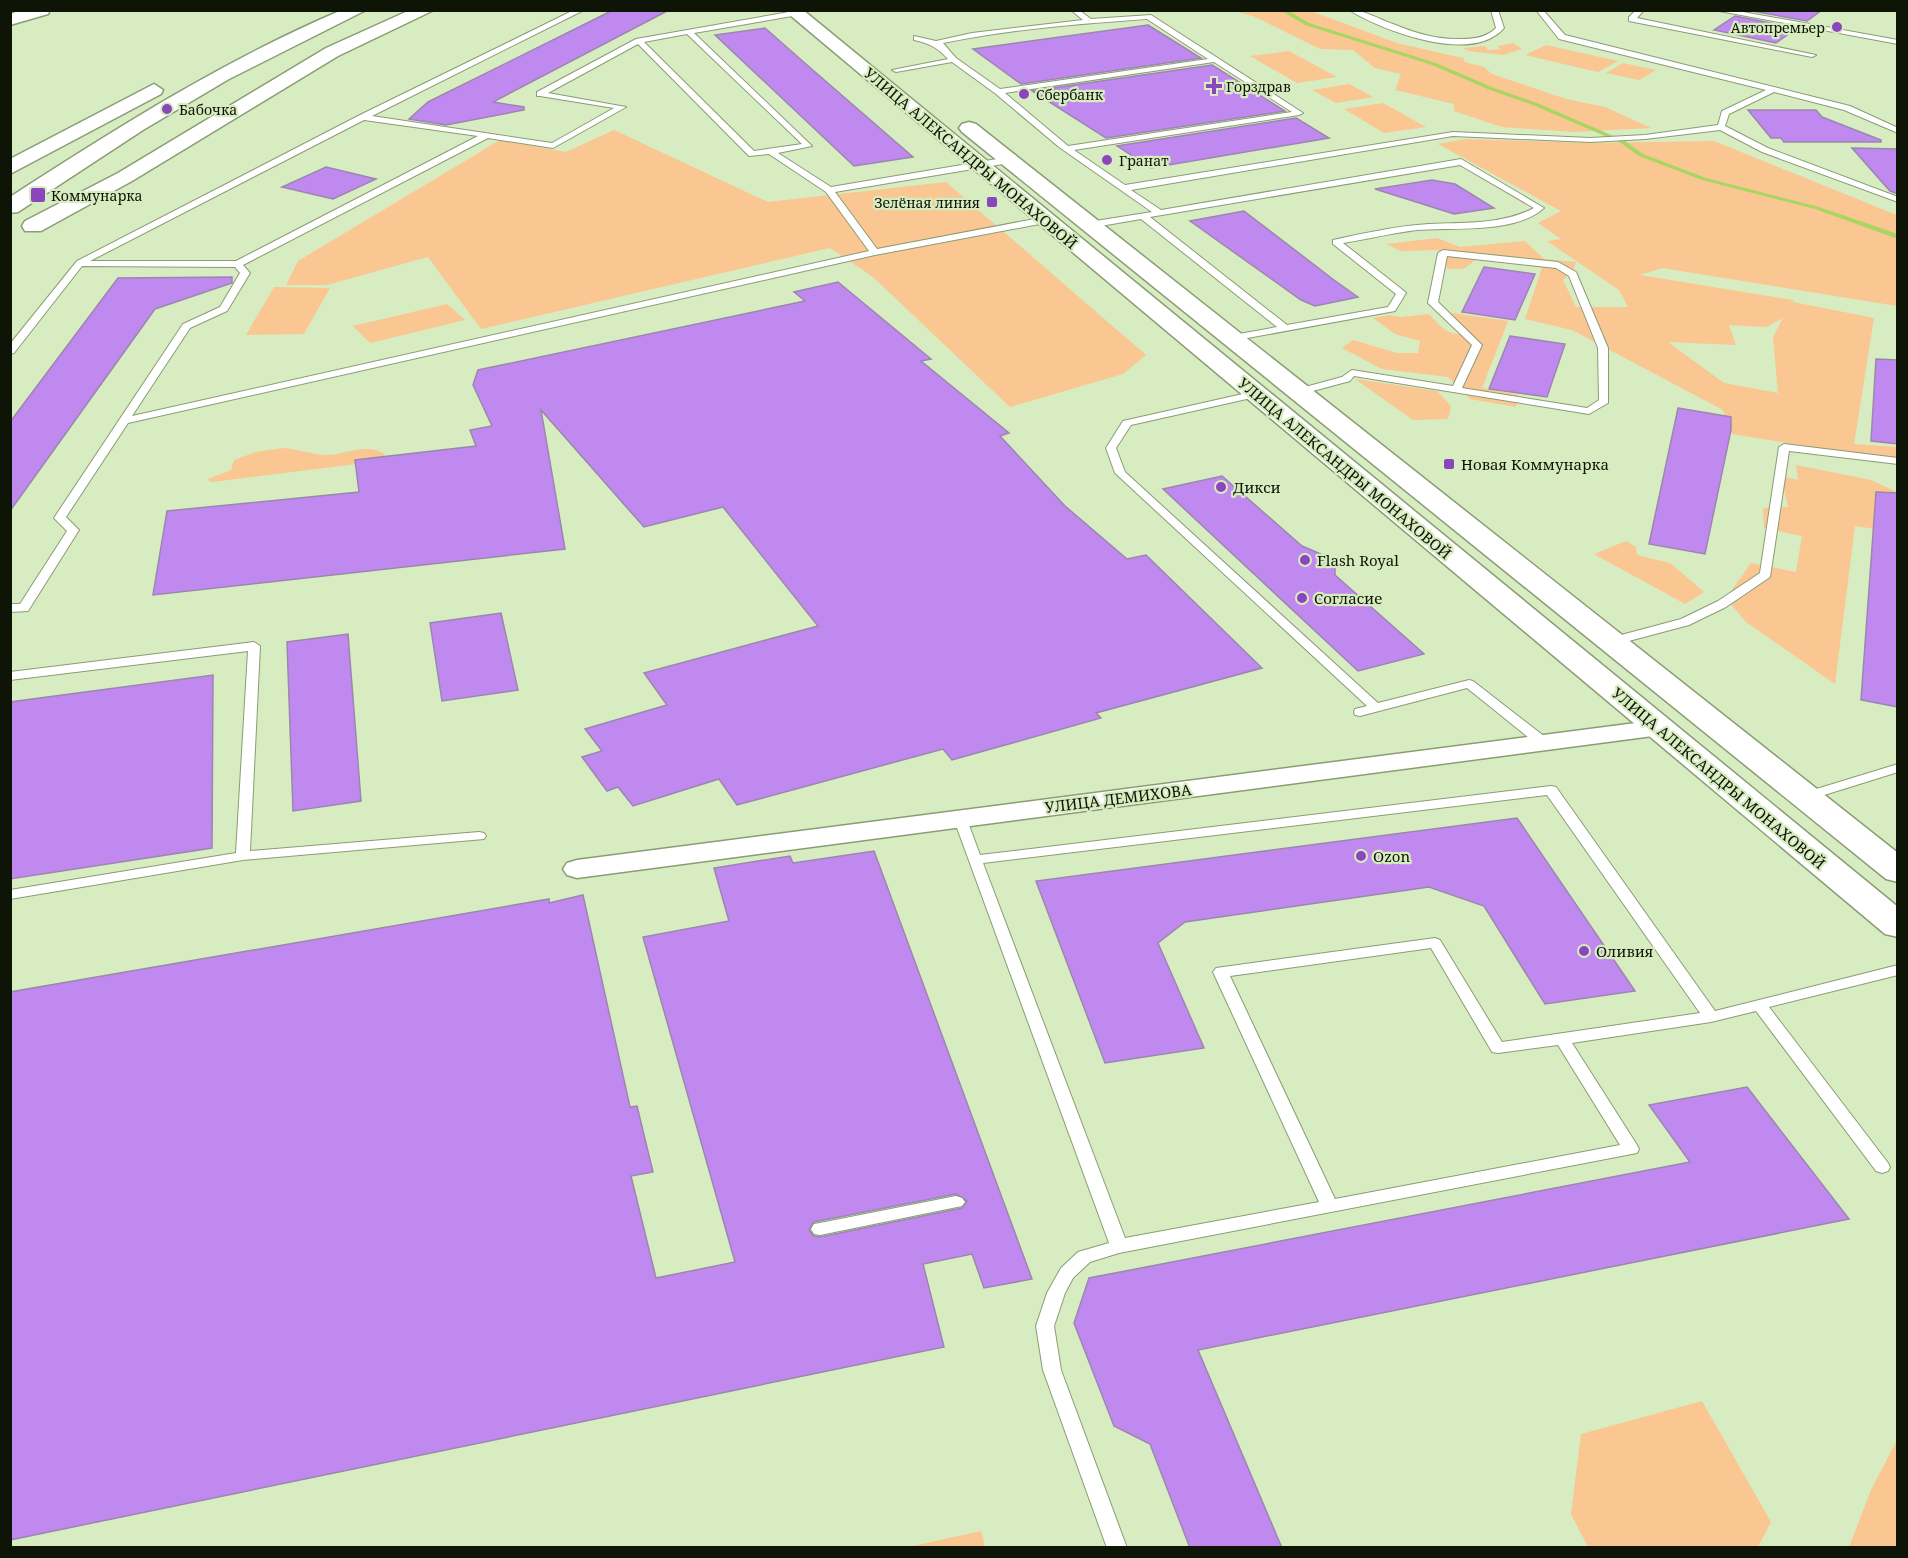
<svg xmlns="http://www.w3.org/2000/svg" width="1908" height="1558" font-family="'Noto Serif',serif">
<rect width="100%" height="100%" fill="#d8ecc1"/>
<g fill="#fac691" fill-rule="evenodd">
<polygon points="1234,11 1311,11 1397,43 1463,58 1465,62 1484,67 1492,74 1566,99 1605,107 1651,128 1574,132 1502,127 1454,111 1454,104 1395,90 1401,74 1375,68 1353,50 1320,49 1253,16"/>
<polygon points="1513,43 1522,49 1503,55 1469,51 1463,48 1485,46 1488,50 1500,49 1497,46"/>
<polygon points="1546,45 1618,61 1598,72 1525,55"/>
<polygon points="1289,51 1337,77 1297,83 1250,56"/>
<polygon points="1623,63 1656,70 1639,80 1606,73"/>
<polygon points="1349,84 1373,97 1336,103 1312,90"/>
<polygon points="1383,103 1426,127 1384,133 1344,109"/>
<polygon points="614,130 768,202 946,182 1146,355 1123,374 1010,407 873,277 830,248 481,329 428,257 327,285 286,285 298,261 500,140 566,152"/>
<path d="M1465 139 1593 143 1714 141 1897 215V306L1662 268 1640 275 1793 300V302L1874 318 1854 444 1897 447V461L1732 434 1723 410 1572 330 1525 319 1542 268 1479 257 1464 269H1448L1438 250 1401 251 1386 244 1437 238 1460 247 1525 241 1544 259 1576 262 1574 269 1563 280 1576 307H1628L1619 290 1547 241 1561 239 1538 223 1561 211 1438 144ZM1783 318 1773 337 1778 393 1724 383 1668 342 1736 345 1729 325 1766 327Z"/>
<polygon points="274,287 330,288 304,334 246,335"/>
<polygon points="447,304 465,320 370,343 353,326"/>
<path d="M1452 313 1508 321 1482 388 1519 395 1516 407 1470 399 1448 377 1382 369 1342 348 1353 340 1397 353H1418L1420 341 1395 334 1373 318 1389 315 1401 317 1429 314C1438 324 1445 334 1460 334L1449 317Z"/>
<polygon points="1355,379 1437,391 1451,406 1448,419 1413,420"/>
<path d="M283 448C297 449 311 454 325 455 345 455 366 442 385 454L381 461 220 481 210 482 208 479 231 470 234 460 256 452Z"/>
<polygon points="1796,465 1871,480 1897,492 1897,532 1855,526 1835,684 1746,622 1726,598 1751,563 1796,572 1802,536 1764,528 1763,508 1788,507 1781,476 1798,480"/>
<polygon points="1626,541 1636,547 1637,555 1670,563 1704,592 1685,604 1594,554"/>
<polygon points="1702,1401 1771,1522 1758,1547 1588,1547 1571,1514 1581,1434"/>
<polygon points="1897,1440 1897,1547 1849,1547 1871,1490"/>
<polygon points="981,1531 985,1547 908,1547"/>
</g>
<g fill="none" stroke-linecap="round" stroke-linejoin="round">
<polygon fill="#a8d663" fill-rule="evenodd" points="1280,10 1287,10 1309,23 1436,63 1494,88 1537,103 1625,141 1643,154 1706,178 1819,207 1898,234 1898,239 1815,209 1702,180 1639,156 1621,143 1533,105 1490,90 1432,65 1305,25"/>
</g>
<g fill="#c089f0" stroke="#9a87ad" stroke-width="1.5" fill-rule="evenodd">
<polygon points="613,10 669,10 493,102 524,107 524,110 446,125 409,119 428,102"/>
<polygon points="1747,10 1822,10 1807,21"/>
<polygon points="1735,16 1797,28 1776,43 1714,30"/>
<polygon points="1148,25 1201,58 1021,84 973,49"/>
<polygon points="765,28 807,65 913,157 854,166 715,35"/>
<polygon points="1212,65 1285,111 1106,138 1032,91"/>
<polygon points="1748,110 1816,110 1822,117 1881,140 1881,142 1784,142 1781,138 1771,138"/>
<polygon points="1296,118 1329,138 1151,168 1117,146"/>
<polygon points="1852,148 1898,149 1898,194 1890,191"/>
<polygon points="326,167 376,179 333,199 282,187"/>
<polygon points="1432,180 1455,184 1494,208 1454,214 1375,189"/>
<polygon points="1244,211 1334,280 1358,297 1315,306 1301,300 1190,221"/>
<polygon points="1484,267 1535,274 1515,320 1462,312"/>
<polygon points="232,277 232,283 155,309 10,511 10,422 118,278"/>
<polygon points="838,282 931,359 921,361 1009,433 1000,436 1065,506 1127,559 1146,555 1262,668 1096,713 1101,718 952,760 943,749 737,805 719,779 633,806 618,787 607,791 582,757 602,751 585,729 667,705 644,673 818,626 723,507 644,527 541,410 565,549 153,595 167,511 359,492 355,460 476,446 470,430 492,426 473,385 478,370 805,301 794,292"/>
<polygon points="1510,336 1565,344 1547,397 1489,389"/>
<polygon points="1876,359 1898,360 1898,444 1871,441"/>
<polygon points="1678,408 1731,417 1731,430 1705,554 1649,544"/>
<polygon points="1222,476 1302,546 1328,557 1335,566 1335,575 1424,654 1358,671 1163,489"/>
<polygon points="1876,492 1898,493 1898,707 1861,700"/>
<polygon points="501,613 518,690 442,701 430,623"/>
<polygon points="348,634 361,801 293,811 287,642"/>
<polygon points="213,675 212,848 10,879 10,702"/>
<polygon points="1517,818 1635,991 1545,1004 1484,906 1429,887 1185,922 1158,943 1204,1048 1105,1063 1036,881"/>
<path d="M874 851 1032 1279 984 1288 972 1254 923 1264 944 1347 10 1540V992L549 899V903L583 895 630 1107 637 1106 653 1172 631 1176 656 1278 735 1262 643 937 729 921 714 868 790 856 793 863ZM956 1194 967 1201 962 1208 820 1237 814 1236 809 1230 814 1222Z"/>
<polygon points="1747,1087 1849,1219 1198,1350 1282,1548 1190,1548 1150,1444 1114,1426 1074,1323 1089,1278 1690,1162 1649,1105"/>
</g>
<g fill="none" stroke-linecap="round" stroke-linejoin="round">
<g stroke="#8a9c74" stroke-width="2">
<g id="service">
<path d="M574 10H584L372 116 552 143 614 108 540 96H537V92L636 39 795 11 799 13 798 15 694 33 812 146 778 153 831 187 1009 157 1013 160 1009 163 835 192 877 249 1045 217 1049 220 1045 223 875 255 128 423 66 517 79 530 28 611 10 612V604H20L67 531 54 518 183 324 220 307 240 273 235 267 82 266 14 353 10 354V344L77 261 360 115ZM687 34 802 144 754 151 644 42ZM638 44 749 156 769 154 826 192 869 251 132 416 190 328 227 311 250 273 243 265 488 138 553 148 626 107 548 93ZM364 120 478 136 236 261H90Z"/>
<path d="M1071 10H1079L1091 19 1151 15 1303 113 1299 115 1074 150 1125 185 1453 132 1590 138 1645 135 1718 125 1722 111 1766 90 1559 39 1536 10H1543L1565 35 1850 106 1898 128V133L1844 110 1774 92 1729 114 1725 126 1768 148 1898 197V202L1762 152 1720 130 1645 139 1590 142 1453 136 1131 190 1161 210 1461 159 1544 208C1515 234 1455 227 1417 230 1392 233 1368 239 1343 243L1404 291 1406 293 1395 311 1231 341 1228 340V336L1277 327 1141 219 1089 228 1085 225 1089 222 1152 212 1059 147 996 94 952 62 896 72 892 70 948 59C938 48 929 43 914 40V36L936 41 972 33 1083 20ZM1147 19 1208 59 1000 89 956 58 943 43C1010 29 1079 24 1147 19ZM1214 62 1292 112 1068 146 1005 93ZM1460 165 1534 208C1501 225 1465 222 1429 224 1397 226 1364 233 1333 240V244L1396 294 1388 307 1287 325 1150 217Z"/>
<path d="M1349 10C1365 10 1378 19 1393 24 1415 33 1437 40 1462 39 1475 39 1487 37 1496 28L1491 10H1498L1504 28C1472 65 1383 31 1349 10Z"/>
<polygon points="1636,10 1644,10 1637,18 1816,55 1812,57 1629,21 1629,17"/>
<polygon points="1714,10 1732,10 1898,40 1898,44"/>
<path d="M1443 250 1558 262 1576 272 1608 348V403L1589 414 1354 376 1350 381 1298 395 1294 394V390L1342 377 1352 370 1453 386 1472 345 1428 303 1438 253ZM1447 256 1556 268 1569 276 1598 348 1599 400 1587 408 1462 388 1482 345 1438 302Z"/>
<polygon points="1256,391 1261,394 1260,396 1131,425 1116,448 1125,472 1378,703 1469,680 1473,681 1549,740 1551,743 1549,746 1539,746 1467,688 1360,716 1355,715 1354,712 1355,709 1367,706 1115,473 1106,448 1123,421"/>
<polygon points="1784,444 1898,458 1898,464 1789,451 1770,577 1726,607 1689,625 1610,646 1606,645 1604,642 1606,639 1681,619 1718,601 1760,573 1779,447"/>
<polygon points="254,642 260,646 250,851 479,832 484,833 486,836 484,839 243,860 10,899 10,890 236,853 248,651 10,680 10,672"/>
<polygon points="1898,764 1898,772 1805,801 1798,797 1800,794"/>
<path d="M1551 786 1556 787 1715 1011 1898 965V975L1769 1007 1888 1163 1890 1167 1888 1171 1882 1173 1876 1171 1756 1011 1711 1022 1572 1043 1637 1145 1639 1149 1637 1153 1119 1253 1090 1262 1073 1278 1065 1293 1054 1326 1061 1370 1127 1548H1107L1043 1370 1036 1326 1047 1293 1061 1268 1078 1252 1109 1243 953 817 960 813 965 814 980 855ZM1547 795 1700 1013 1502 1042 1440 940 1435 938 1216 968 1213 972 1319 1202 1125 1238 983 863ZM1431 948 1492 1052 1498 1053 1558 1045 1620 1145 1335 1199 1230 976Z"/>
<polygon points="956,1196 962,1198 965,1202 962,1206 820,1235 814,1234 811,1229 814,1224 820,1223"/>
</g>
</g>
<g stroke="#8a9c74" stroke-width="3">
<polygon id="minor" points="1659,720 1668,722 1672,728 1668,734 577,878 567,875 563,869 567,863 577,860"/>
</g>
<g stroke="#8a9c74" stroke-width="3">
<polygon id="tertiary" points="22,10 50,10 48,14 10,25 10,14"/>
</g>
<g stroke="#8a9c74" stroke-width="3">
<g id="secondary">
<path d="M342 10H366L229 79 143 130 18 212 10 213V197C117 128 224 60 342 10Z"/>
<polygon points="410,10 434,10 338,56 132,181 41,231 25,231 22,226 25,221 118,173 326,48"/>
<polygon points="784,10 803,10 1898,907 1898,937 1885,934"/>
<polygon points="154,84 163,90 161,94 10,174 10,159"/>
<polygon points="969,122 976,124 1898,853 1898,882 1886,879 962,132 959,128 962,124"/>
</g>
</g>
<use href="#service" fill="#fff" fill-rule="evenodd"/>
<use href="#minor" fill="#fff" fill-rule="evenodd"/>
<use href="#tertiary" fill="#fff" fill-rule="evenodd"/>
<use href="#secondary" fill="#fff" fill-rule="evenodd"/>
</g>
<g fill="#8a47bc" stroke="#d8ecc1" stroke-width="2">
<circle cx="1837" cy="27" r="6"/>
<path d="M1211 77h6v6h6v6h-6v6h-6v-6h-6v-6h6z"/>
<circle cx="1024" cy="94" r="6"/>
<circle cx="167" cy="109" r="6"/>
<circle cx="1107" cy="160" r="6"/>
<rect x="30" y="187" width="16" height="16" rx="3"/>
<rect x="986" y="196" width="12" height="12" rx="3"/>
<rect x="1443" y="458" width="12" height="12" rx="3"/>
<circle cx="1221" cy="487" r="6"/>
<circle cx="1305" cy="560" r="6"/>
<circle cx="1302" cy="598" r="6"/>
<circle cx="1361" cy="856" r="6"/>
<circle cx="1584" cy="951" r="6"/>
</g>
<g text-anchor="middle" dominant-baseline="central" stroke-width="4.5" stroke-linejoin="round" paint-order="stroke">
<g font-size="14" fill="#0f1506" stroke="#d8ecc1" text-anchor="start">
<text x="1825" y="27" text-anchor="end">Автопремьер</text>
<text x="1226" y="86">Горздрав</text>
<text x="1036" y="94">Сбербанк</text>
<text x="179" y="109">Бабочка</text>
<text x="1119" y="160">Гранат</text>
<text x="51" y="195">Коммунарка</text>
<text x="980" y="202" text-anchor="end">Зелёная линия</text>
</g>
<g font-size="15" fill="#0f1506" stroke="#d8ecc1">
<text transform="translate(971 158) rotate(40)">УЛИЦА АЛЕКСАНДРЫ МОНАХОВОЙ</text>
<text transform="translate(1345 468) rotate(40)">УЛИЦА АЛЕКСАНДРЫ МОНАХОВОЙ</text>
<text transform="translate(1719 778) rotate(40)">УЛИЦА АЛЕКСАНДРЫ МОНАХОВОЙ</text>
<text transform="translate(1118 798) rotate(-7)">УЛИЦА ДЕМИХОВА</text>
</g>
<g font-size="15" fill="#0f1506" stroke="#d8ecc1" text-anchor="start">
<text x="1461" y="464">Новая Коммунарка</text>
<text x="1233" y="487">Дикси</text>
<text x="1317" y="560">Flash Royal</text>
<text x="1314" y="598">Согласие</text>
<text x="1373" y="856">Ozon</text>
<text x="1596" y="951">Оливия</text>
</g>
</g>
<rect width="1908" height="1558" fill="none" stroke="#0f1506" stroke-width="24"/>
</svg>
